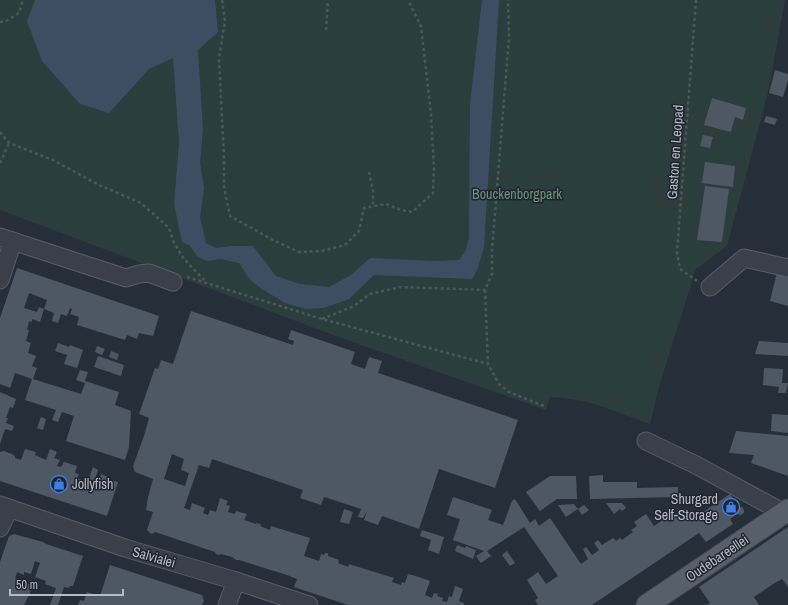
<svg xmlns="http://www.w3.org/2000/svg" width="788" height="605" font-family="'Archivo Narrow',sans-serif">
<rect width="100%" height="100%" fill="#262e39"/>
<polygon fill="#2c3d3e" points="0,0 785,0 768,93 727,246 696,269 660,383 650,424 595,404 571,399 550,397 546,410 333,335 0,210"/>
<polygon fill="#3f4d62" points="35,0 215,0 218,32 198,50 203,130 200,163 204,188 200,218 206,243 216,248 231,246 253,246 276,276 300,284 329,287 351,275 370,258 436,261 459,260 466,250 469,238 470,104 482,0 499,0 484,248 477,270 472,279 374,275 349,299 324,308 306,309 285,303 262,289 250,280 239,263 221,259 208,261 198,257 189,245 182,242 174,204 179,143 173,58 149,69 109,113 80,104 42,61 27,21"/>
<g fill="#4e5864" fill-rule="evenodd">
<polygon points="775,70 788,74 788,80 783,97 769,93"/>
<polygon points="712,98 746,108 743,120 735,117 731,132 704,125"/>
<polygon points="766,116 777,119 775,125 764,122"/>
<polygon points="703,135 713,137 710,148 700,146"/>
<polygon points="705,162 735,166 733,187 702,183"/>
<polygon points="705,186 729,189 722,242 697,240"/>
<path d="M17 268 159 316 153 336 139 333 137 339 127 335 125 340 77 325 79 317 70 314 72 309 70 308 67 316 61 314 58 323 52 321 54 313 44 309 40 322 32 319V322L29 321 27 330H29L26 341 31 343 28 353 36 356 32 366 37 368 33 379 81 394 85 383 76 380 80 370 88 372 85 381 119 392 115 405 131 411 129 447 125 460 66 441 74 416 62 412 58 422 52 420 56 410 25 400 32 379 15 373 10 388 0 384V318ZM29 293 47 300 44 309 39 307 37 312 24 308Z"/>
<polygon points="777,272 788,275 788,306 770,301"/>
<path d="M191 311 293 345 294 341 288 339 291 330 355 352 351 364 365 369 369 357 382 361 378 373 518 420 495 488 439 469 419 529 382 516 378 525 364 520 367 511 363 518 358 517 361 509 324 497 321 505 300 498 303 490 212 459 209 468 199 465 184 508 190 510 192 503 205 508 203 513 208 515 210 510 216 512 220 498 228 501 226 505 230 506 228 512 235 514 236 511 247 514 244 520 256 524V523L261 524 260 526 270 530 271 526 310 538 304 556 319 561 321 554 324 555 325 553H328V556L339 560 338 563 348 567 349 564 394 578 392 582 401 585 402 582 405 583 408 574 419 577 430 581 425 595 432 598 434 593 438 594 437 596 443 598 442 601 447 602 449 596 452 597 455 586 463 589 459 601 464 603V605H348L294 587 297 579 287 575 239 560H236L232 557 221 554 219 555 216 554 215 552 155 532 152 534 150 533 147 530 153 512 146 510 148 497 153 479 135 472 133 466 144 436 149 418 139 414 155 368 158 369 161 360 173 364ZM172 454 184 459 181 470 189 473 185 486 164 479Z"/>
<polygon points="759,341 788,343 788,356 755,354"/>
<polygon points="58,343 69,347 70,345 83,350 77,368 64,364 67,355 55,351"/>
<polygon points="97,346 105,349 102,355 95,352"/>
<polygon points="111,351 119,354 117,360 109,357"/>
<polygon points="98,356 124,365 121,376 94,367"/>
<polygon points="764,368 783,369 782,383 788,383 786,393 778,393 779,387 763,385"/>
<polygon points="0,392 16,399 13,408 10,407 6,418 8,418 6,423 14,426 12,431 5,429 0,444"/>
<polygon points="772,414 788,415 788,433 771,431"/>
<polygon points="41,417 46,419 43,430 37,428"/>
<polygon points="736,431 788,436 788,476 751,463 754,455 729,453"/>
<polygon points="25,449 36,452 35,455 46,460 50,449 57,452 54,458 60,460 57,466 61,467 64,462 77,466 75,473 79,474 77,478 84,481 84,479 88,481 93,467 98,470 93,485 97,486 101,474 108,477 107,479 118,482 107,516 0,481 0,452 4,451 12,454 15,456 15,458 21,460"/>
<polygon points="603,475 603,482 637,482 637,488 678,487 678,497 590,499 589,476"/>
<polygon points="550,476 576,476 577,499 557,499 540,511 526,492"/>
<polygon points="730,494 739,507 742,507 744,510 744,513 741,515 737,514 730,519 733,524 706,542 699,533 592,605 538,605 535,600 538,598 527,580 538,572 546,584 558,576 524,527 487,551 491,556 481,563 476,556 484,551 453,540 460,519 447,515 453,497 492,510 488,520 503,525 512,501 515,499 530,523 535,519 539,526 550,518 581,564 588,559 583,549 586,547 592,555 599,550 594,543 598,540 602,545 613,538 616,541 620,538 622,540 633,532 631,530 637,526 634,522 646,514 654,526 673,513 675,516 685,509 691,520"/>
<polygon points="606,503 622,503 626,508 622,511 620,509 614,514"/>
<polygon points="574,504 578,509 566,517 558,505"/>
<polygon points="584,505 589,510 582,515 578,509"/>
<polygon points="344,509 353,512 349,524 340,522"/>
<polygon points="788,527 788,587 782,579 773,584 754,597 759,605 706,605 710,603 699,587"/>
<polygon points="422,530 444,537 439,554 428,550 431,540 420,536"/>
<polygon points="14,534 43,542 46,544 83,556 73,586 70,586 69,588 64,587 58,605 50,605 56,588 45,584 46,581 35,577 40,563 35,561 31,574 24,572 24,575 17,572 15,578 32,585 30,593 24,605 0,605 0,562 9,536"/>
<polygon points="457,545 465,548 466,546 476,550 473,559 455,551"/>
<polygon points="507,551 515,563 510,566 502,555"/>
<polygon points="110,565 202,595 204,601 202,605 78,605 80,600 84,601 87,592 100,596"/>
</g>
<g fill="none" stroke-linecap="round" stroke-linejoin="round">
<g stroke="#575e67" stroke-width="19">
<g id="minor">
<polyline points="0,237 126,278 139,274 149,273 173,282"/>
<polyline points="0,280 13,241"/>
<polyline points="710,287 744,258 788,268"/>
<polyline points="646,441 696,465 784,513"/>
<polyline points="0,505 125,548 236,581 309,605"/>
<polyline points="0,528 9,509"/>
<polyline points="227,605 236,581"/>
</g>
</g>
<g stroke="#424952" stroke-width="23">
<polyline id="major" points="647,605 788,510"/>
</g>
<g stroke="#49595b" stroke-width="2.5" stroke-dasharray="3 3" stroke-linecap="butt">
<polyline points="222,0 225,21 219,58 224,157 224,187 230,216 271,239 299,252 322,251 345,245 359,231 364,208 386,204 401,210 412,212 433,193 434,169 431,114 421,26 408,0"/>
<polyline points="696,0 677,252 680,269 697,281"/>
<polyline points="0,22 6,21 19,13 23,0"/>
<polyline points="326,30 328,0"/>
<polyline points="0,132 9,143 53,160 99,185 141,203 169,228 174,243 184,259 206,282"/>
<polyline points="0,163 9,143"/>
<polyline points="369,172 373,191 373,206"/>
<polyline points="187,277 322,319 488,364"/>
<polyline points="485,290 488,364 499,384 509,392 546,407"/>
<polyline points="322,319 354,306 370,294 401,287 485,290 492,274 492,251 509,37 508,0"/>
</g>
<use href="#minor" stroke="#394049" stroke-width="17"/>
<use href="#major" stroke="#575f69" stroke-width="21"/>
</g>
<defs>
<g id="shop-ring" transform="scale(0.9)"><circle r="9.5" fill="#1e252e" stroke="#3f7fe0" stroke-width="1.5"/><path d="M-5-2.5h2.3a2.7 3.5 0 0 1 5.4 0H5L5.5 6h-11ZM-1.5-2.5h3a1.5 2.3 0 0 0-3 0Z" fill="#3f7fe0"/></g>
</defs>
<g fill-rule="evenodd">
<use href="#shop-ring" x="59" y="484"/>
<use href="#shop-ring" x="731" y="507"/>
</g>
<g text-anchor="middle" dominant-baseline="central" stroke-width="3" stroke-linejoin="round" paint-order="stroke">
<g font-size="14" fill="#b5bbc5" stroke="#1e252e">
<text transform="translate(675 152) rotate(-86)">Gaston en Leopad</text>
<text transform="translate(154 557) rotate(16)">Salvialei</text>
<text transform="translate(717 558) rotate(-34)">Oudebareellei</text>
</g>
<g font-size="14" fill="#6f9378" stroke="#1e252e">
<text x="517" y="194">Bouckenborgpark</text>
</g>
<g font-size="14" fill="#b5bbc5" stroke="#1e252e" text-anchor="start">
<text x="72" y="484">Jollyfish</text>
<text x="718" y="499" text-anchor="end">Shurgard<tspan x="718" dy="16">Self-Storage</tspan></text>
</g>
</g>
<path d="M10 589v6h113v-6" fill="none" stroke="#b5bbc5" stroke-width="2"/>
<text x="16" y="589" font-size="12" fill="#b5bbc5" stroke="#1e252e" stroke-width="3" paint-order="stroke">50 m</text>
</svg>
